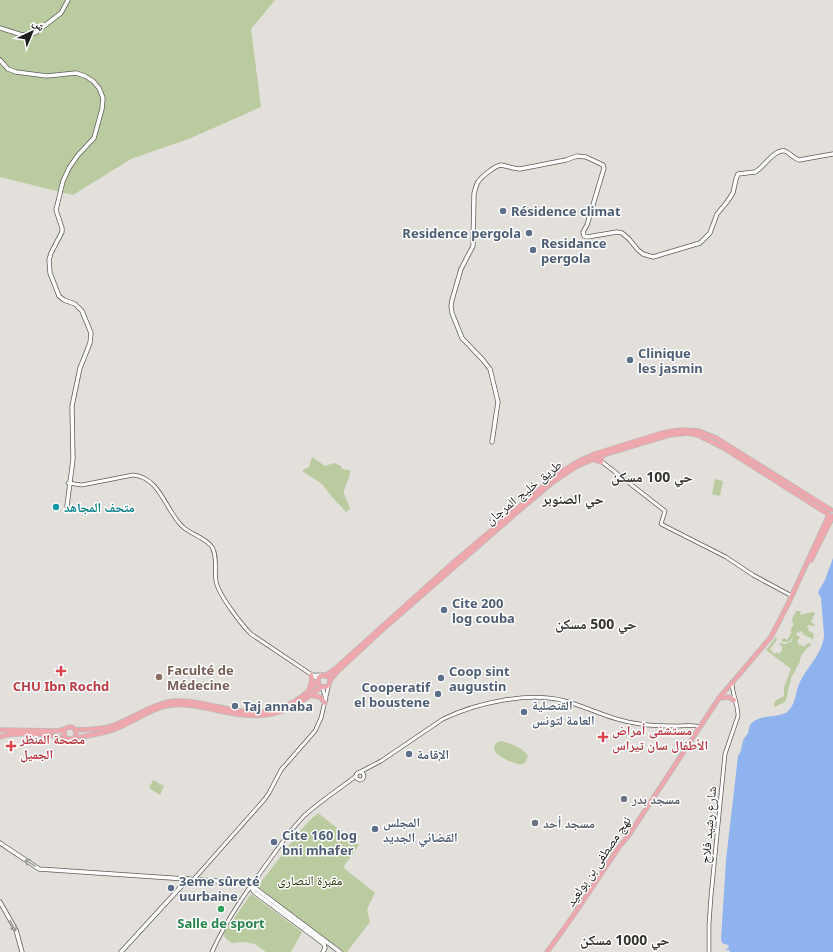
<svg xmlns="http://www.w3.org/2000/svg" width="833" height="952" font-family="'Noto Sans','Noto Naskh Arabic',sans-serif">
<rect width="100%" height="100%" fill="#e3dfdb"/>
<g fill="#bacb9f">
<polygon points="0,0 275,0 251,29 261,107 191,138 131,159 73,195 0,177"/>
<path d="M312 457 325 466 334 463 341 466 342 469 350 470C351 478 344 485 344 493 345 498 349 504 350 509L346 512 333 498 322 484 302 471 303 470 309 467Z"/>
<polygon points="715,479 723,481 720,496 712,494"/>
<path d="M796 611H801L800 614 801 615 812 612 815 613 811 622 815 625 814 626 808 625 807 627 809 628 808 630 814 634 813 640 810 637H806L807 636 802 634 803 632 800 631 799 633 797 632 796 635 800 637 797 642 799 643 798 644 805 647 806 644 810 643 811 645C806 649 799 656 800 662 796 667 794 674 791 678 791 683 789 685 788 691 787 694 787 698 785 702L775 707 774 705 775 701 784 696V687L791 669 766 650 776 637 777 640 770 649 775 654 776 652 779 654 782 650V646L780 645 779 643 785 644 791 642 793 637 789 642H783L781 640 784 638 787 640 792 632 790 631 794 624 792 622 793 617Z"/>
<path d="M500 741C508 742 524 748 528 756L525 763C522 764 521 765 518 764 510 763 482 749 500 741Z"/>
<polygon points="153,780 164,786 160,795 149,788"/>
<polygon points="318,813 359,845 344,866 345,869 375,893 367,909 370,922 347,952 342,952 257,887 301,830 310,820"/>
<polygon points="251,894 302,932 291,952 266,952 255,944 244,942 232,943 225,938 224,933"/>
</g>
<path fill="#8eb3ee" d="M833 558V952H730L729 950H725L729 947 728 945 722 943 721 940 726 860 738 756C742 751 741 747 743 741 744 738 746 736 748 733 749 730 749 727 750 725 759 713 776 719 787 712 795 705 795 696 798 687 804 669 823 655 824 635L821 598 818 592 825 580Z"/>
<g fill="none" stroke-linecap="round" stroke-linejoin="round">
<g stroke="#605c59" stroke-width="4.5">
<g id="tertiary">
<polyline points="601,461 665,511 661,524 726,557 753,575 792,596"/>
<path d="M68 483 82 485 133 475C160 477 166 511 182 526 191 535 205 537 212 547 218 557 214 570 216 581 218 594 241 624 251 634L318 679"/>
<polyline points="313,675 324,675"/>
<polyline points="322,687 326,699"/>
<circle cx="360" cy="776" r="4"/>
<path d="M360 772 381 761 443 719C476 703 529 691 565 701 590 708 613 721 640 724 652 726 664 726 676 726 684 726 693 724 700 727"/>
<polyline points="194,879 264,800 269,793 281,770 315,731 321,718 329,684"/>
<path d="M212 952C227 918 249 888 271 858 281 844 292 828 305 815 321 801 339 789 356 776"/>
<path d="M709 952V924L711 896 725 754 738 716C738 704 732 694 732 682"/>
</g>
</g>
<g stroke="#605c59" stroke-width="5">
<g id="secondary">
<polyline points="0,28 22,35 35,33 61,13 68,0"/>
<polyline points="0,60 8,69 16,72 47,76 76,73 85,76 93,81 99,88 103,98 102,109 94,138 78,155 69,168 63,181 56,210 62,228 62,232 51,253 49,260 50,273 59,296 64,300 75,304 82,311 91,333 90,343 80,368 72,406 73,459 67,506"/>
<path d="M492 442 498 402 490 369 483 360 462 338 452 313 451 306 452 300 461 269 473 246 474 194C475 190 476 185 478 182 481 177 496 165 501 165 508 166 513 169 520 169L566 160 577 156 586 157 603 165 604 168 587 225 583 232 584 236 587 237 617 232 622 233 629 239 638 250 643 254 653 257 700 243 710 233 717 214 727 202 733 193 736 179 738 174 755 172 758 170C765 165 775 149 785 151 790 153 793 158 799 160L833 154"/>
<polyline points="0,843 39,869 245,883 255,888 340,952"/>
<polyline points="251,887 254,892 324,944 325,948 323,952"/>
<polyline points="0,902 16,930 22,952"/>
<polyline points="121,952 188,879"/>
</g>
</g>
<g stroke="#bcbbbb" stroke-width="5.5">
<g id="primary">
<polyline points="593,459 601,462 601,456"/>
<polyline points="811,560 833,516"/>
<circle cx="324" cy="681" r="6"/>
<polyline points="325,676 335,669 454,562 559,473 581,460 595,454 659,434 673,431 682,430 699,431 716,438 831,510"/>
<polyline points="330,680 339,670 381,631 515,514 553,482 577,466 609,453 669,435 688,433 698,435 724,448 828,514"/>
<polyline points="310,687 312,680 311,675"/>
<polyline points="311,695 320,697 325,703"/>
<polyline points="719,698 728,697 734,700"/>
<circle cx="70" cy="733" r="6"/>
<polyline points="0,730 58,731 65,729"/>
<path d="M75 730C87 729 98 730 109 727 129 721 146 707 168 702 185 699 202 704 219 707 258 717 290 714 318 681"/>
<path d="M0 737C15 731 51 734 67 739"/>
<path d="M73 739C85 735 99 735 112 730 132 724 149 708 171 705 186 703 201 707 216 710 262 721 285 717 321 687"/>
<polyline points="547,952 573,916 619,847 629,835 719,698 771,637 788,604 829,515"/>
</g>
</g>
<use href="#tertiary" stroke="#fff" stroke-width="3"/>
<use href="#secondary" stroke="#fff" stroke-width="3.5"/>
<use href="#primary" stroke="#eea8ad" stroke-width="4"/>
</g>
<defs><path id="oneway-shaft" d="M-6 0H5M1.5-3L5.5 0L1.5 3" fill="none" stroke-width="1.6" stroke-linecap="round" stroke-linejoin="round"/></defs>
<g stroke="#9a9999">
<use href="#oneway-shaft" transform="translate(30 863) rotate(-148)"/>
<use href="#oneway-shaft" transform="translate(13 926) rotate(62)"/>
</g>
<g fill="#5c6f8a" stroke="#fff" stroke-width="1.5">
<circle cx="503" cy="211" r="4"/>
<circle cx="529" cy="233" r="4"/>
<circle cx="533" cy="250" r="4"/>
<circle cx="630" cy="360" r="4"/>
<circle cx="444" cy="610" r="4"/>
<circle cx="441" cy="678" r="4"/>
<circle cx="438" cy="694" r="4"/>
<circle cx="235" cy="706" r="4"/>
<circle cx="524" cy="712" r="4"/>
<circle cx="409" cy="754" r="4"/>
<circle cx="375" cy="829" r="4"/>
<circle cx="274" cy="842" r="4"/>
<circle cx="171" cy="888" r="4"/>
</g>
<circle fill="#0f9aa8" stroke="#fff" stroke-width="1.5" cx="56" cy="507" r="4"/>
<g fill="#e0444e" stroke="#fff" stroke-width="1.5">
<path d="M59 665h4v4h4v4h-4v4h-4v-4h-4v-4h4z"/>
<path d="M601 731h4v4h4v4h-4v4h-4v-4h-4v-4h4z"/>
<path d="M9 740h4v4h4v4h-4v4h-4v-4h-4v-4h4z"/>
</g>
<circle fill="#8d6e63" stroke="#fff" stroke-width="1.5" cx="159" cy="677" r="4"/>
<g fill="#6b7280" stroke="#fff" stroke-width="1.5">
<circle cx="624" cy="799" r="4"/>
<circle cx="535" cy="823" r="4"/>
</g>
<circle fill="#2e9e5b" stroke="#fff" stroke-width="1.5" cx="221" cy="909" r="4"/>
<g text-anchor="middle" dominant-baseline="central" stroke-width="3" stroke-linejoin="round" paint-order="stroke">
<g font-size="13" font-weight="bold" fill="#4e5e75" stroke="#fff" text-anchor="start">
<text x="511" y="211">Résidence climat</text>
<text x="521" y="233" text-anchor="end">Residence pergola</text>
<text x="541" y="243">Residance<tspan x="541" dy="15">pergola</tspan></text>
<text x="638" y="353">Clinique<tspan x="638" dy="15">les jasmin</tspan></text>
<text x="452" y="603">Cite 200<tspan x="452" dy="15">log couba</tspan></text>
<text x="449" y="671">Coop sint<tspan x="449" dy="15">augustin</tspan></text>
<text x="430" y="687" text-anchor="end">Cooperatif<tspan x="430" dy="15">el boustene</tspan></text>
<text x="532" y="705">القنصلية<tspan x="532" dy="15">العامة لتونس</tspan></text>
<text x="243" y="706">Taj annaba</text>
<text x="417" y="754">الإقامة</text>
<text x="383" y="822">المجلس<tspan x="383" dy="15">القضائي الجديد</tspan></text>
<text x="282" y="835">Cite 160 log<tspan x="282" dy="15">bni mhafer</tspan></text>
<text x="179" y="881">3eme sûreté<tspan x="179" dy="15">uurbaine</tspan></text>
</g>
<g font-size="13" fill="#1f1d1c" stroke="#fff">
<text transform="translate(523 492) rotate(-39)">طريق خليج المرجان</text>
<text transform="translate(708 825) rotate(-85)">شارع رشيد فلاح</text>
<text transform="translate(598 861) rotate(-56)">نهج مصطفى بن بولعيد</text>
</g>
<g font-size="13" font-weight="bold" fill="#0d838f" stroke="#fff" text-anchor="start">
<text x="64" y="507">متحف المجاهد</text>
</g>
<g font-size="13" font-weight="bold" fill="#785e54" stroke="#fff" text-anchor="start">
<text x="167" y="670">Faculté de<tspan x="167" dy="15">Médecine</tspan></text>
</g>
<g font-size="13" font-weight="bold" fill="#be3a42" stroke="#fff" text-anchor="start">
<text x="61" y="686" text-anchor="middle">CHU Ibn Rochd</text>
<text x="612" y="730">مستشفى أمراض<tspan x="612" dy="15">الأطفال سان تيراس</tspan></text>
<text x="20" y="739">مصحة المنظر<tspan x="20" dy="15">الجميل</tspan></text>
</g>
<g font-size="13" font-weight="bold" fill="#5b616d" stroke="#fff" text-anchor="start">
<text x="632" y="799">مسجد بدر</text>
<text x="543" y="823">مسجد أحد</text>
</g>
<g font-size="13" fill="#253300" stroke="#fff">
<text x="310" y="880">مقبرة النصارى</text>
</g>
<g font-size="13" font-weight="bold" fill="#27864d" stroke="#fff">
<text x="221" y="923">Salle de sport</text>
</g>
<g font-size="14" font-weight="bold" fill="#363330" stroke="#fff">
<text x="652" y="476">حي 100 مسكن</text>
<text x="573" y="498">حي الصنوبر</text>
<text x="596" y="623">حي 500 مسكن</text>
<text x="625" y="939">حي 1000 مسكن</text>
</g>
</g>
<g transform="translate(32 32) rotate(44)" stroke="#ffffff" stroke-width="3" paint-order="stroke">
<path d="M0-3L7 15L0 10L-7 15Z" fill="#1f1d1c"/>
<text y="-6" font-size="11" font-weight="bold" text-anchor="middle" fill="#1f1d1c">ش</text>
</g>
</svg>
